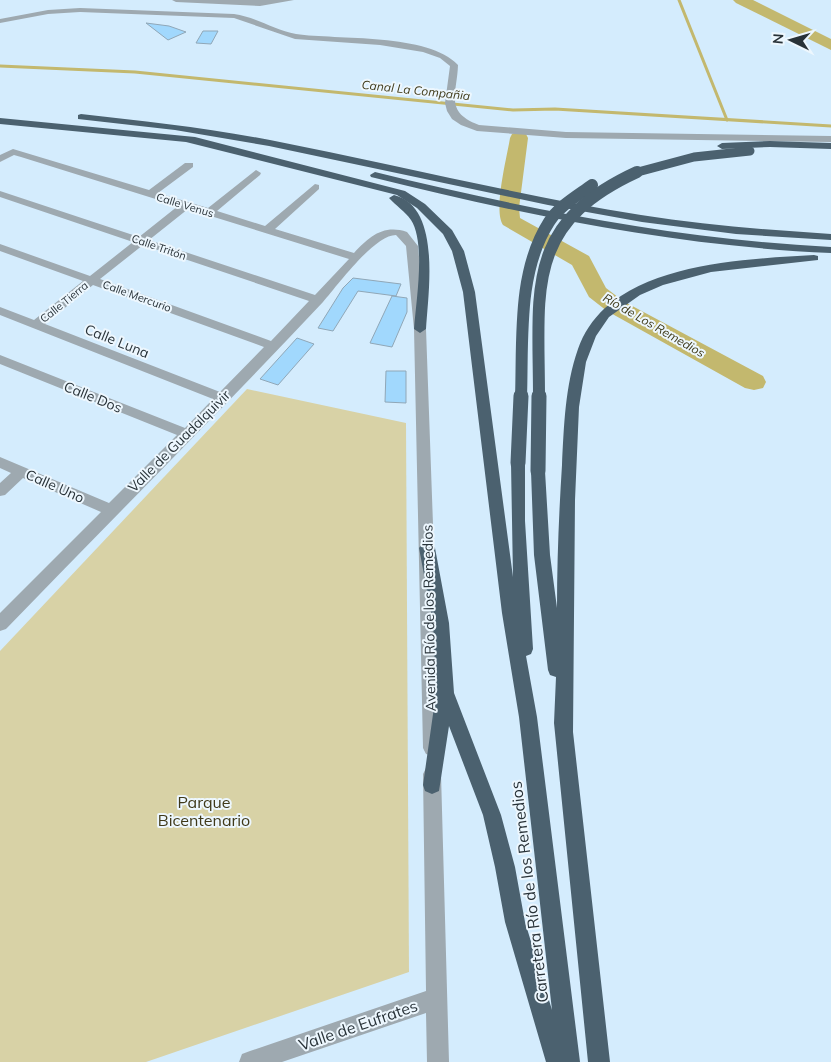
<svg xmlns="http://www.w3.org/2000/svg" width="831" height="1062" font-family="Mulish,sans-serif">
<rect width="100%" height="100%" fill="#d4ecfd"/>
<polygon fill="#d8d2a6" points="247,389 406,423 409,972 146,1062 0,1062 0,651"/>
<g fill="none" stroke-linecap="round" stroke-linejoin="round">
<g stroke="#c3b86e" stroke-width="3">
<polyline points="679,0 727,120"/>
<polyline points="0,66 135,72 513,110 555,109 831,126"/>
</g>
<g fill="#c3b86e" fill-rule="evenodd">
<polygon points="733,0 753,0 831,39 831,50 736,3"/>
<path d="M519 132 526 134 528 138 519 208 520 218 589 256 606 288 623 301 763 376 766 382 763 388 754 390 745 388 607 311 589 297 572 265 503 225C493 211 507 157 510 138L512 134Z"/>
</g>
</g>
<g fill="#a1d8fd" stroke="#90a7b7">
<polygon points="146,23 169,26 186,32 168,40"/>
<polygon points="203,31 218,31 211,44 196,43"/>
<polygon points="353,278 401,284 396,296 358,291 333,331 318,328 343,288"/>
<polygon points="392,296 407,298 407,312 392,347 370,343"/>
<polygon points="297,338 314,344 278,385 260,379"/>
<polygon points="386,371 406,371 406,403 385,402"/>
</g>
<g fill="none" stroke-linecap="round" stroke-linejoin="round">
<g fill="#9ea9b0" fill-rule="evenodd">
<polygon points="172,0 294,0 260,6 176,2"/>
<path d="M80 8 234 14C256 17 274 30 296 34 337 40 429 33 458 65 457 94 444 112 479 125L566 132 831 136V142L566 138 477 131 461 125 452 119 447 111 445 103 450 66 440 58 423 52 380 45 295 39 234 18 80 12 48 14 0 23V19L48 10Z"/>
<path d="M13 149 149 190 185 163H193V167L158 193 208 208 256 170 261 173 260 175 217 211 265 226 315 184 319 185V189L275 229 354 253C369 237 383 224 407 232L418 246 426 329 441 748 438 754 432 756 426 754 423 748 414 329 406 246 396 235C374 235 337 286 323 302 220 412 111 520 6 629L0 631V613L101 512 23 478 5 495 0 496V483L11 473 0 468V457L109 503 177 435 0 364V355L185 428 213 399 0 315V307L34 320 83 281 0 251V244L90 276 133 242 0 197V191L139 237 178 206 21 157 14 155 0 162V155ZM188 209 349 259 315 295 149 240ZM143 245 309 301 271 341 100 279ZM93 285 264 347 220 392 45 324Z"/>
<polygon points="432,765 438,768 441,774 449,1062 427,1062 426,1013 282,1062 239,1062 242,1054 250,1051 426,991 423,774 426,768"/>
</g>
<g fill="#4b616f" fill-rule="evenodd">
<path d="M81 114C144 121 207 128 270 140 394 164 516 195 641 215 704 225 767 230 831 234V240L736 234 642 222 548 205 269 146 175 130 78 119V115Z"/>
<polygon points="0,118 195,137 405,191 425,204 452,230 464,251 475,292 513,577 511,463 518,458 525,463 525,521 533,649 531,654 526,656 537,717 580,1062 546,1062 505,922 495,867 483,815 449,726 439,791 432,794 425,791 423,785 436,693 433,623 419,548 422,544 427,542 432,544 435,548 449,623 454,693 501,815 515,867 525,922 552,1010 519,717 502,613 463,292 452,251 443,234 417,208 397,195 186,142 0,124"/>
<polygon points="770,141 831,143 831,149 770,147 722,149 717,146 722,143"/>
<path d="M375 172C526 209 676 239 831 247V253C673 246 524 215 371 177L370 175Z"/>
<path d="M394 195C442 207 428 293 426 329L420 333 414 329C416 301 426 243 411 220 405 211 396 206 389 198Z"/>
<path d="M814 255 818 256V260L711 272 663 285 640 295 609 317 596 336 586 362 579 407 575 500 573 732 610 1062H588L554 723 556 677 550 675 548 670 534 555 531 471 538 466 545 471 550 555 557 608C557 560 559 512 562 465 564 426 565 386 578 349 583 334 593 319 605 308 657 262 748 259 814 255Z"/>
</g>
<polyline stroke="#4b616f" stroke-width="9" points="634,173 694,157 750,151"/>
<g stroke="#4b616f" stroke-width="12">
<path d="M521 397C523 341 517 272 549 222 559 206 577 196 592 185"/>
<path d="M539 397C539 290 524 224 637 172"/>
</g>
<g stroke="#4b616f" stroke-width="15">
<polyline points="518,463 521,396"/>
<polyline points="538,471 539,396"/>
</g>
</g>
<g text-anchor="middle" dominant-baseline="central" stroke-width="4" stroke-linejoin="round" paint-order="stroke">
<g font-size="11" fill="#283238" stroke="#edf7fe">
<text transform="translate(185 205) rotate(17)">Calle Venus</text>
<text transform="translate(159 247) rotate(19)">Calle Tritón</text>
<text transform="translate(137 296) rotate(20)">Calle Mercurio</text>
<text transform="translate(64 302) rotate(-39)">Calle Tierra</text>
</g>
<g font-size="12" font-style="italic" fill="#3f3a19" stroke="#edf7fe">
<text transform="translate(416 90) rotate(6)">Canal La Compañia</text>
<text transform="translate(654 325) rotate(30)">Río de Los Remedios</text>
</g>
<g font-size="14" fill="#283238" stroke="#edf7fe">
<text transform="translate(117 341) rotate(22)">Calle Luna</text>
<text transform="translate(93 397) rotate(22)">Calle Dos</text>
<text transform="translate(179 441) rotate(-45)">Valle de Guadalquivir</text>
<text transform="translate(55 486) rotate(24)">Calle Uno</text>
<text transform="translate(429 618) rotate(-91)">Avenida Río de los Remedios</text>
</g>
<g font-size="16" fill="#3f3919" stroke="#edf7fe">
<text x="204" y="802">Parque<tspan x="204" dy="18">Bicentenario</tspan></text>
</g>
<g font-size="16" fill="#283238" stroke="#edf7fe">
<text transform="translate(529 892) rotate(-97)">Carretera Río de los Remedios</text>
<text transform="translate(358 1025) rotate(-19)">Valle de Eufrates</text>
</g>
</g>
<g transform="translate(791 40) rotate(275)" stroke="#edf7fe" stroke-width="4" paint-order="stroke">
<path d="M0-4L9 19L0 12L-9 19Z" fill="#283238"/>
<text y="-8" font-size="14" font-weight="bold" text-anchor="middle" fill="#283238">N</text>
</g>
</svg>
